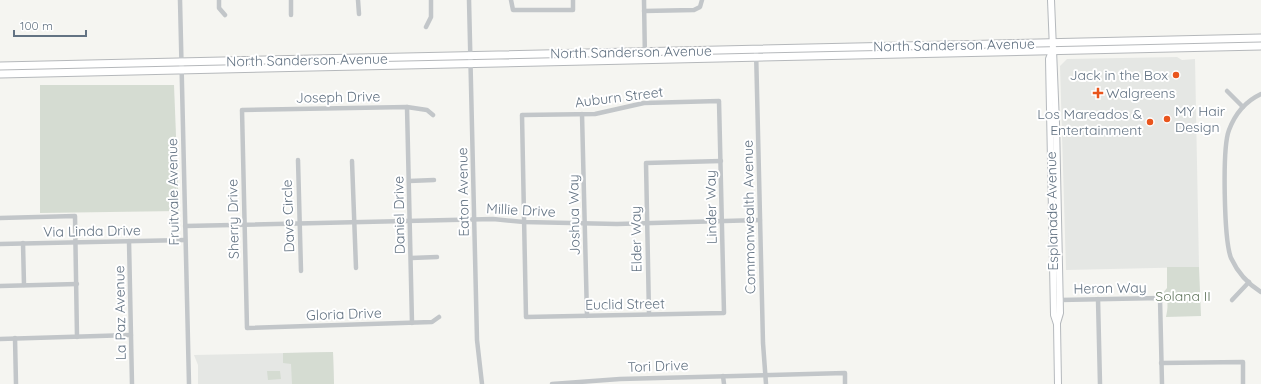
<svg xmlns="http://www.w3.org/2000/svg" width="1261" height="384" font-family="Quicksand,sans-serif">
<rect width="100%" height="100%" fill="#f5f5f1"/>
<g fill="#e5e7e4">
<polygon points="1177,57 1182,60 1195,59 1199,267 1066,270 1060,66 1067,59"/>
<polygon points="333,352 334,384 198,384 198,365 194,355"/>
</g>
<g fill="#d5dcd2">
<polygon points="40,85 174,85 179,211 40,213"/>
<path d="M1167 267H1199L1201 316 1166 317C1168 307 1169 301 1163 293L1167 288Z"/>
<polygon points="333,352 334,384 292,384 291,364 283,363 283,353"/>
<polygon points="267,371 280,371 281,379 268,380"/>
</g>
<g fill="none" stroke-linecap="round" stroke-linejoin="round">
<g stroke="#b5b9bd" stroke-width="8">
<g id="major">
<polyline points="1051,0 1056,123 1060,313 1057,323"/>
<polyline points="1052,51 1049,59 1054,315 1057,324 1058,384"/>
</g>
</g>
<g stroke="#b5b8bb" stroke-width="9">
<g id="highway">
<polyline points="0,66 1261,38"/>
<polyline points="0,74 1261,46"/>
</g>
</g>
<g stroke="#c2c6c9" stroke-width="4.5">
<polyline points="180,0 189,384"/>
<polyline points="219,0 219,8 225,15"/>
<polyline points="291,0 291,15"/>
<polyline points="358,0 359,14"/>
<polyline points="469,0 477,340 482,384"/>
<polyline points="511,0 513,10 573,10 573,0"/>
<polyline points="644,0 645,60"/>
<polyline points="644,11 694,10 700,7 702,0"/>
<polyline points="426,27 431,17 431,0"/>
<polyline points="756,49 763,343 766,384"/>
<polyline points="1227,91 1243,107"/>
<path d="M1261 94C1246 101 1235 114 1229 130 1222 148 1224 240 1231 258 1237 271 1248 284 1261 292"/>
<polygon points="719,101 724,313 526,317 522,115 595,114 644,103"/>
<polyline points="407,107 412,323"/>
<polyline points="582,114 587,316"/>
<polyline points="433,115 427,110 407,107 242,110 247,328 432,322 439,317"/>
<polyline points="298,160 301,271"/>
<polyline points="352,161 356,268"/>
<polyline points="409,181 434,180"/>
<polyline points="0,218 75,216 77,337"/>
<polyline points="185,226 493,219 524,222 617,224 760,220"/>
<polyline points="129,241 132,384"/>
<polyline points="23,243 24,285"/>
<polyline points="0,244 185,240"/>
<polyline points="411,258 437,257"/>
<polyline points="0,286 77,284"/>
<polyline points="1098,299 1100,384"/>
<polyline points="1060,300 1160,298 1162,384"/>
<polyline points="1232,300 1249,282"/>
<polyline points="649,314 646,163 721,161"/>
<polyline points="15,338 16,384"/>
<polyline points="0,339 131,335"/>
<polyline points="1161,363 1243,362 1243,384"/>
<polyline points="723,376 724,384"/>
<polyline points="552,384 620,379 845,373 845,384"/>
</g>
<use href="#major" stroke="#fff" stroke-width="6"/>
<use href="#highway" stroke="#fff" stroke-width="7"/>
</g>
<g fill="#e9551d" stroke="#fff" stroke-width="1.5">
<circle cx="1176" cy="75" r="4"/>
<path d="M1096 87h4v4h4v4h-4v4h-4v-4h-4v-4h4z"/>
<circle cx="1167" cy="119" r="4"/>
<circle cx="1150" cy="122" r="4"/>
</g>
<g text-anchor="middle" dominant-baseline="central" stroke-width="4" stroke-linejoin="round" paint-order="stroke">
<g font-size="14" fill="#637383" stroke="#fff">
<text transform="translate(954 45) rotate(-1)">North Sanderson Avenue</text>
<text transform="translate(631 52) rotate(-1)">North Sanderson Avenue</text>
<text transform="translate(307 60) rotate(-1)">North Sanderson Avenue</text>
<text transform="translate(338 97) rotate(-1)">Joseph Drive</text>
<text transform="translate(619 97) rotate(-7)">Auburn Street</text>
<text transform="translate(173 192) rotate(-91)">Fruitvale Avenue</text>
<text transform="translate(463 192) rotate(-91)">Eaton Avenue</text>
<text transform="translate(711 207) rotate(-91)">Linder Way</text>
<text transform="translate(521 210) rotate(3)">Millie Drive</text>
<text transform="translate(1052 211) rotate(-91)">Esplanade Avenue</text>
<text transform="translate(399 215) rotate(-91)">Daniel Drive</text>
<text transform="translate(574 215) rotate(-91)">Joshua Way</text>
<text transform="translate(288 216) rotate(-92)">Dave Circle</text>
<text transform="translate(749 217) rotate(-91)">Commonwealth Avenue</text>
<text transform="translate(233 219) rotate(-91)">Sherry Drive</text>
<text transform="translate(92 231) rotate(-1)">Via Linda Drive</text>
<text transform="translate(636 239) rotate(-91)">Elder Way</text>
<text transform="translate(1110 288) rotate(-1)">Heron Way</text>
<text transform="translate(625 304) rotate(-1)">Euclid Street</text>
<text transform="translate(120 313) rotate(-91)">La Paz Avenue</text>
<text transform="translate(344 314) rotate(-2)">Gloria Drive</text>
<text transform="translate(658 366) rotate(-2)">Tori Drive</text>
</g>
<g font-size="14" fill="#637383" stroke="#fff" text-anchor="end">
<text x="1168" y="75">Jack in the Box</text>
<text x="1106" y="93" text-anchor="start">Walgreens</text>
<text x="1175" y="111" text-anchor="start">MY Hair<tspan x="1175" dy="16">Design</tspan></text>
<text x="1142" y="114">Los Mareados &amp;<tspan x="1142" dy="16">Entertainment</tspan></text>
</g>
<g font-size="14" fill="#667a62" stroke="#fff">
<text x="1183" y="296">Solana II</text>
</g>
</g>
<path d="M14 30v6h72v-6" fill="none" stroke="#637383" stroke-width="2"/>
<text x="20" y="30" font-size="12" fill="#637383" stroke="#ffffff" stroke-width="3" paint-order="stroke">100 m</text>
</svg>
